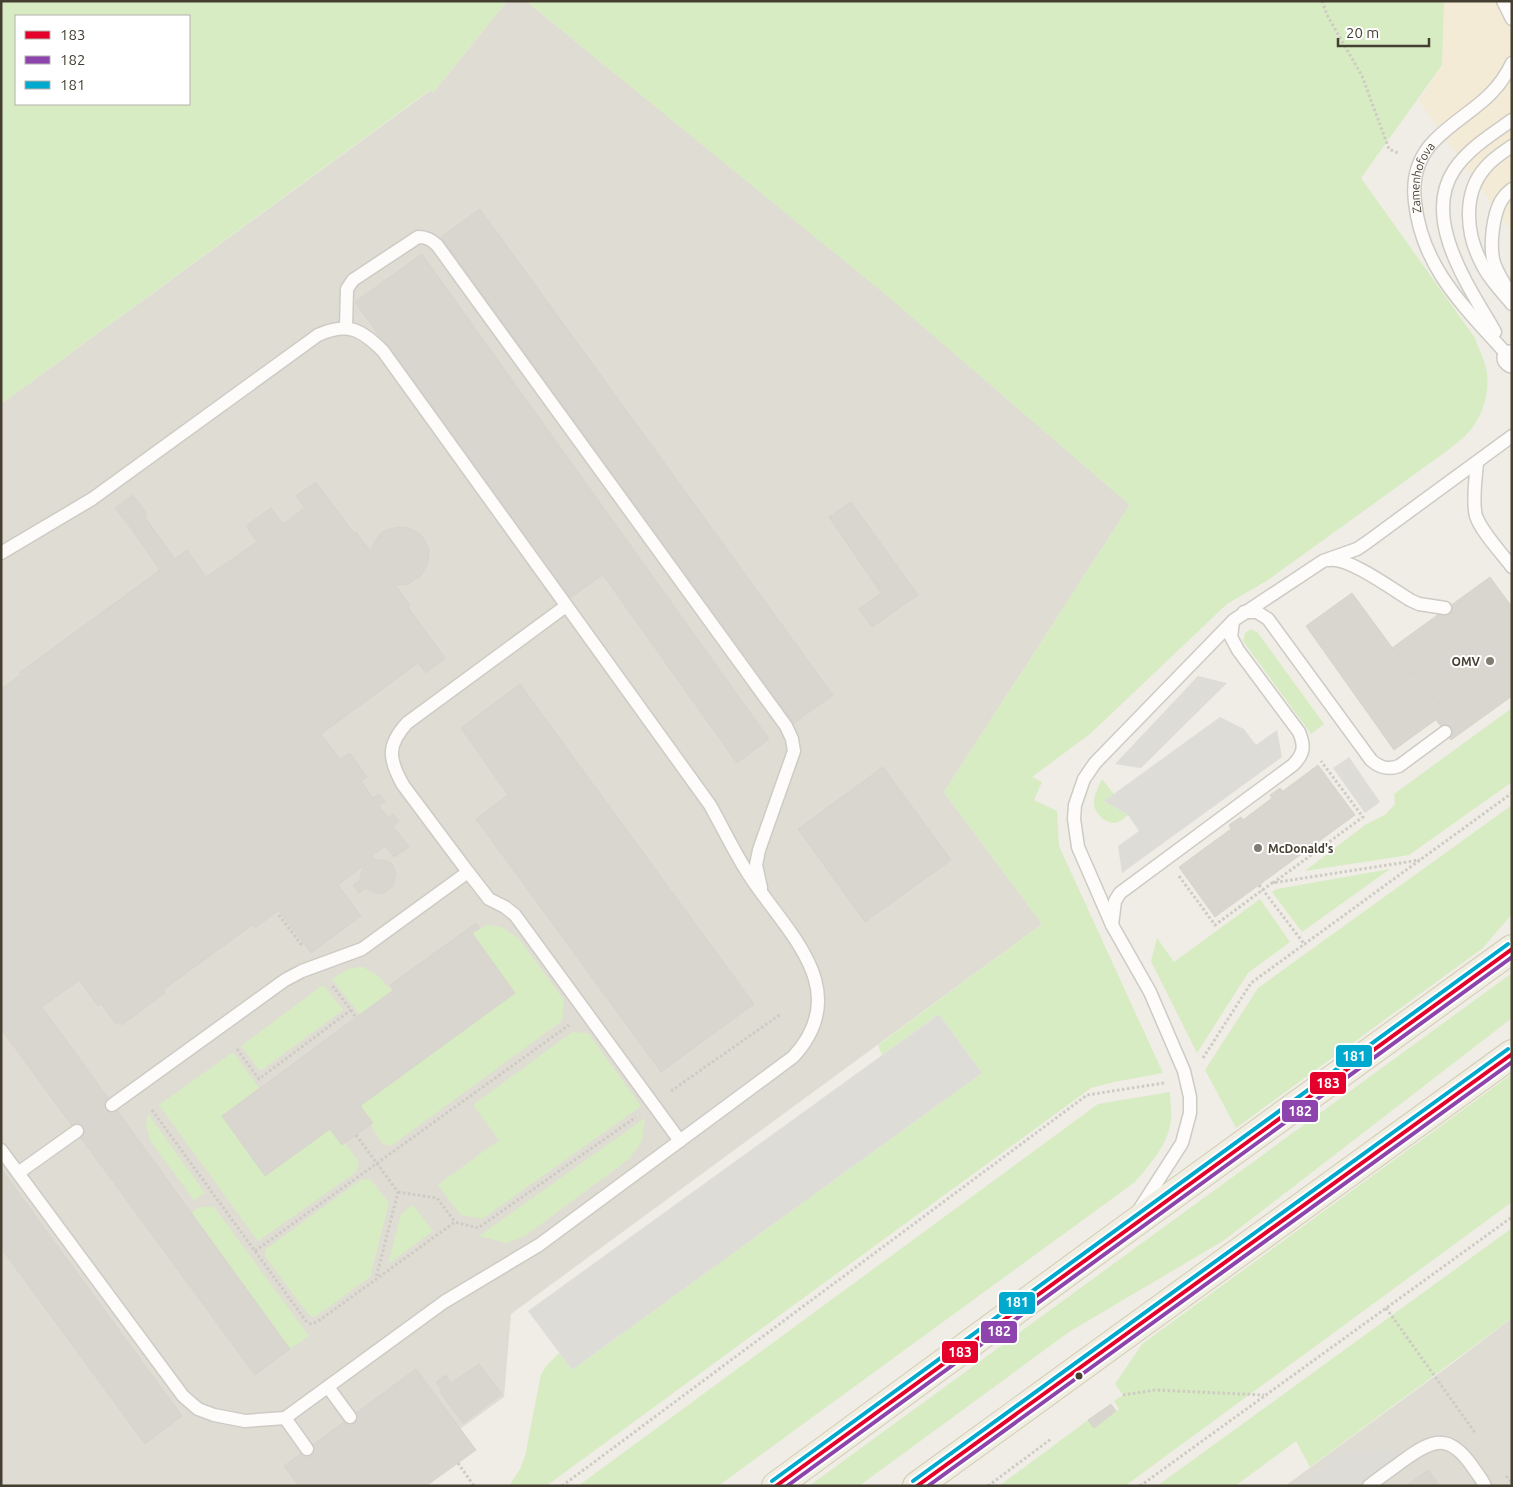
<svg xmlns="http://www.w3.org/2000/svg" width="1513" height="1487" font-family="Ubuntu,sans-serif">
<rect width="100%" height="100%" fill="#efede6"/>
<polygon fill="#f4ebd7" points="1444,1 1512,1 1512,232 1419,101 1442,65"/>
<g fill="#dfdcd4">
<polygon points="507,1 526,1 887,295 1130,505 944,792 1042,924 511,1314 504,1397 460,1429 426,1486 1,1486 1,404 431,90 433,93"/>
<polygon points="1512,1318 1512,1486 1285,1486 1461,1357"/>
</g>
<g fill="#d8ecc3" fill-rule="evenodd">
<path d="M1 1H507L433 93 430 90 1 404ZM16 16H189V104H16Z"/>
<path d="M526 1H1444L1442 65 1361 178 1475 338C1478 348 1484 358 1486 368 1491 391 1483 419 1465 436 1459 442 1451 447 1444 453L1268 580 1227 604 1090 734 1032 777 1042 782 1034 800 1057 811 1059 846 1163 1073 1114 1082 1091 1088 546 1486H509L520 1469 525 1456 541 1374 548 1364 559 1353 572 1370 982 1073 939 1014 882 1055 878 1045 1042 924 944 792 1130 505 886 295Z"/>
<polygon points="1251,629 1258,633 1324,724 1311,734 1243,641 1245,633"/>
<polygon points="1512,708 1512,782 1409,855 1305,871 1365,825 1386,814 1395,804 1394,794"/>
<path d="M1102 779 1114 794 1104 801 1128 815C1124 818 1119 823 1114 823 1104 823 1093 811 1094 802 1094 794 1099 786 1102 779Z"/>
<polygon points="1512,805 1512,914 1483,948 1236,1128 1205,1070 1258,988"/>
<polygon points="1390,869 1302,932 1272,892 1277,889"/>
<polygon points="1260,899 1290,942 1248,973 1197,1053 1151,961 1157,938 1174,962"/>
<polygon points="487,925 502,927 519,939 564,1000 562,1021 391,1146 383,1144 370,1125 372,1123 360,1106 515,993 472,933"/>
<path d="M363 967 378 976 392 991 360 1015 332 979C343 971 350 967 363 967Z"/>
<polygon points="1512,973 1512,1018 1223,1241 1069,1332 859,1486 809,1486"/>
<polygon points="323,985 343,1010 260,1071 241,1046"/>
<polygon points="572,1032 588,1033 641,1106 482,1219 461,1215 438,1185 499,1140 473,1105"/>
<polygon points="233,1052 259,1088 222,1116 265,1175 330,1129 342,1145 345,1143 359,1162 356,1172 258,1241 159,1105"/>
<polygon points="1512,1074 1512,1202 1125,1486 999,1486 1088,1420 1094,1428 1119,1409 1114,1401 1123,1395 1115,1384 1142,1344"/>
<path d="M1170 1092C1170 1100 1172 1110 1171 1119 1169 1144 1150 1164 1135 1182L718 1486H578L1098 1104Z"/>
<polygon points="148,1114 205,1193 194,1200 151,1142 146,1126"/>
<polygon points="645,1118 642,1141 629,1159 525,1236 506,1243 479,1236"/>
<polygon points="362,1179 371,1180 389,1203 370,1277 316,1316 312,1317 308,1314 265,1256 266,1249"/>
<polygon points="413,1205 433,1231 388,1264 401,1214"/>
<polygon points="199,1207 214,1207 309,1336 290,1349 191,1213"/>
<polygon points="1512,1228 1512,1318 1310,1467 1296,1441 1235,1486 1157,1486"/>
</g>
<g fill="#dedcd6">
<polygon points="1198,676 1227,683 1141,768 1115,764"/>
<polygon points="1220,717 1244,729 1256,745 1277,730 1282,757 1122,873 1118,846 1139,831 1128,815 1104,801"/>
<polygon points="1349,757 1380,802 1365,813 1333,768"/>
<polygon points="939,1014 982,1073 572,1370 528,1311"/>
<polygon points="1405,1449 1355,1486 1294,1486 1341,1451"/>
</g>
<g fill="#d8d6ce" stroke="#d7d4cc">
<polygon points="480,209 833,695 794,723 441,237"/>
<polygon points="422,254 769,739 737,763 603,575 568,599 355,302"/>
<polygon points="316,482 354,533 356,532 371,552 374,543 381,533 389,529 399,527 408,528 417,532 424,538 429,550 428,563 421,576 408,584 395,585 410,605 408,607 445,658 426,673 418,663 321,734 340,759 350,753 367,777 361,781 373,798 379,794 385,801 379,806 388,818 393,814 399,821 393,826 409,847 394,857 385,846 372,856 375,859 387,861 393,865 396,874 393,886 384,893 374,893 366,888 359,893 353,885 361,879 361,872 366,864 338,885 361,916 311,953 279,910 255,928 252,925 163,990 165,993 122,1025 119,1022 116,1024 101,1004 98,1006 80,981 82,978 42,1007 290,1349 255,1375 1,1029 1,689 21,675 19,673 160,570 130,527 115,508 133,495 147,514 144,516 175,559 187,550 206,577 257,542 246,526 271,508 283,524 305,508 296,496"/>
<polygon points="851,502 918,595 872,627 859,609 881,593 829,517"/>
<polygon points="1490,577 1512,607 1512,696 1451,740 1436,720 1441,716 1443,710 1416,673 1410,673 1405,666 1406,661 1402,661 1392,648"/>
<polygon points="1352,593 1402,661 1406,661 1405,666 1410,673 1416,673 1443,710 1441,716 1394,750 1306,626"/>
<polygon points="520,684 754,1004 661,1072 476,819 508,795 461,728"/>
<polygon points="1318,765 1355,815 1215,917 1179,867 1231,829 1229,825 1241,817 1243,820 1272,798 1270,795 1280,788 1283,791"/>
<polygon points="883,767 951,860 865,922 798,829"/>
<polygon points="476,923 480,928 472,933 515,993 360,1106 373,1123 370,1125 342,1145 330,1129 265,1176 222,1116 392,991 394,990 390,985"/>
<polygon points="1,1169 182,1416 145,1444 1,1248"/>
<polygon points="479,1364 502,1394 463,1423 440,1392 442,1390 436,1382 446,1375 451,1383"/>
<polygon points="416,1369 476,1450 426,1486 299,1486 284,1466"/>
<polygon points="1111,1404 1116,1411 1094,1428 1088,1420"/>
<polygon points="1428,1470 1440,1486 1406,1486"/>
</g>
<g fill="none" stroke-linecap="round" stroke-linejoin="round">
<g stroke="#cdcbc4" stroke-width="15">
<g id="lane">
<polyline points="1503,1 1512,19"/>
<path d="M1512 146C1502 153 1492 159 1485 168 1463 193 1466 232 1480 260 1487 276 1500 290 1512 304"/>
<path d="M1509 291C1503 281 1495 270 1493 259 1490 243 1493 215 1501 201 1504 196 1508 192 1512 189"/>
<path d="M346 327 347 289 353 280 418 237C426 237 431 239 437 245L786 726 792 739 794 751 759 850 756 865 761 888"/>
<path d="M1495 332C1470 288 1421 220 1454 170 1468 149 1492 134 1512 120"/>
<path id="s1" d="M1510 358C1468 310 1422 270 1415 202 1412 178 1418 157 1435 140 1464 111 1493 103 1512 63"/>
<path d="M1477 462C1476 476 1472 502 1476 516 1482 533 1501 552 1512 567"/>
<path d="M1 553 92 499 318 335C348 322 361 329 383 351L710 805C723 828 734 852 749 875 785 931 856 989 793 1057L539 1245 444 1302 285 1418 245 1421 214 1415 198 1409 183 1396 1 1150"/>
<path d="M1329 560C1349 557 1392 589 1410 600L1419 604 1445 608"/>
<path d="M1244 612H1257L1268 619 1371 760C1380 768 1388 770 1399 766L1445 732"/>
<polyline points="468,872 489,899 505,907 515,915 680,1141"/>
<path d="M1112 925 1115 901 1120 893 1293 765C1304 754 1305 746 1299 732L1238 650 1231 637 1233 621"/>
<path d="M112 1105 285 980 302 971 362 949 468 872 403 785C389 760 386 746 407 723L566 606"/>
<polyline points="18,1173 77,1131"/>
<polyline points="1139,1210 1182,1143 1190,1113 1190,1097 1184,1071 1150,992 1112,925 1078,847 1074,819 1075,805 1084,779 1095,763 1234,620 1323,561 1357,549 1366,543 1512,436"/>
<polyline points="328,1387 350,1417"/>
<polyline points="285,1418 307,1449"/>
<path d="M1369 1486C1380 1477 1392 1469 1404 1460 1433 1439 1449 1433 1472 1466 1476 1472 1482 1479 1485 1486"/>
</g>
</g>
<g stroke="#cdcbc4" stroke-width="28">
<polyline id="street" points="1510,358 1512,360"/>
</g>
<g stroke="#d3ccb2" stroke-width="30">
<g id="primary">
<polyline points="776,1486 1129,1227 1512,949"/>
<polyline points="917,1486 1512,1054"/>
</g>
</g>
<g stroke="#cecbc5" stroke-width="3" stroke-dasharray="2.5 2.5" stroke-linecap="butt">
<polyline points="1322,1 1327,15 1362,76 1389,149 1400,154"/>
<polyline points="1179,876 1215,925 1272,883 1420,860"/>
<polyline points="1273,883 1363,817 1321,761"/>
<polyline points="1259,885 1305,945"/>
<polyline points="279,915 303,947"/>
<polyline points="351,1010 356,1018"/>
<polyline points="237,1049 259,1079 351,1010 331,984"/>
<polyline points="1203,1058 1251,983 1512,793"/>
<polyline points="671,1091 781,1014"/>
<polyline points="152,1110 306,1321 311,1324 317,1322 455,1222 478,1228 636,1117"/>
<polyline points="356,1135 398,1192 376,1278"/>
<polyline points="398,1192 437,1198 455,1222"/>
<polyline points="255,1251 569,1025"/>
<polyline points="1386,1308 1476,1434"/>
<polyline points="1123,1395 1155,1390 1264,1395"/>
<polyline points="458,1463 474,1486"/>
<polyline points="1506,1476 1512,1483"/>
<polyline points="562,1486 1087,1095 1164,1083"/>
<polyline points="988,1486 1051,1439"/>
<polyline points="1140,1486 1512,1217"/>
</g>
<use href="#lane" stroke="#fdfcfb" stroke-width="12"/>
<use href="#street" stroke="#fdfcfb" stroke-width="25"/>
<use href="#primary" stroke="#f0eee2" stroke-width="28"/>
<g stroke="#fff" stroke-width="8">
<g id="bus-1">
<polyline points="776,1486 1512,949"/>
<polyline points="917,1486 1512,1054"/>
</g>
</g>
<g stroke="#fff" stroke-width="8">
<g id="bus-2">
<polyline points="787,1486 1512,957"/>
<polyline points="928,1486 1512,1062"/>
</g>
</g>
<g stroke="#fff" stroke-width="8">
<g id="bus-3">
<polyline points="772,1481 1508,944"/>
<polyline points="913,1481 1508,1049"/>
</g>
</g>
<use href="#bus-1" stroke="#e4002b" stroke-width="4"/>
<use href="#bus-2" stroke="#8e44ad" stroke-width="4"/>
<use href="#bus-3" stroke="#00a9ce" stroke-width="4"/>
</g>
<g fill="#807c71" stroke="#fff" stroke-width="2">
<circle cx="1490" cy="661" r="5"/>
<circle cx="1258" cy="848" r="5"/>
</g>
<circle fill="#453f32" stroke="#fff" stroke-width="2" cx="1079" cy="1376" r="4.5"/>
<g text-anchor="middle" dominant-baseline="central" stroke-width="4" stroke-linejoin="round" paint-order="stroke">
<g font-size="12" fill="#453f32" stroke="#fff">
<text stroke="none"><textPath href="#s1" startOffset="212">Zamenhofova</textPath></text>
</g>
<g font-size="12" font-weight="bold" fill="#453f32" stroke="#fff" text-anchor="end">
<text x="1480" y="661">OMV</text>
<text x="1268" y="848" text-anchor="start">McDonald's</text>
</g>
</g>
<g stroke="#fff" stroke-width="2">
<rect x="1335" y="1044" width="38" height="24" rx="5" fill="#00a9ce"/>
<rect x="1309" y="1071" width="38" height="24" rx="5" fill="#e4002b"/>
<rect x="1281" y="1099" width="38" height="24" rx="5" fill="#8e44ad"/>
<rect x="998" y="1291" width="38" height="24" rx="5" fill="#00a9ce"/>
<rect x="980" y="1320" width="38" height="24" rx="5" fill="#8e44ad"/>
<rect x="941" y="1340" width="38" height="24" rx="5" fill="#e4002b"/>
</g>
<g font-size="14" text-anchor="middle" font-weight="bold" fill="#fff">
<text x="1354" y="1061">181</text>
<text x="1328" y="1088">183</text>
<text x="1300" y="1116">182</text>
<text x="1017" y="1307">181</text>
<text x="999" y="1336">182</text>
<text x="960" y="1357">183</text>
</g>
<rect width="1513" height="1487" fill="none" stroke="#453f32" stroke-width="5"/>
<rect x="15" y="15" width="175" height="90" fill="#ffffff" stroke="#b5b2ad"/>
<rect x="25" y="31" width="25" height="8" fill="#e4002b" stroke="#b5b2ad"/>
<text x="60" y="40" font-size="15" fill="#453f32">183</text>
<rect x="25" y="56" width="25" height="8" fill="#8e44ad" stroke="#b5b2ad"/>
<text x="60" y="65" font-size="15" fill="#453f32">182</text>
<rect x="25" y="81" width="25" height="8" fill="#00a9ce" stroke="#b5b2ad"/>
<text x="60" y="90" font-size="15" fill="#453f32">181</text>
<path d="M1338 38v8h91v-8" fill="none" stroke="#453f32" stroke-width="2.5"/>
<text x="1346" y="38" font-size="15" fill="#453f32" stroke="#ffffff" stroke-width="4" paint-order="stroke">20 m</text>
</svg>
